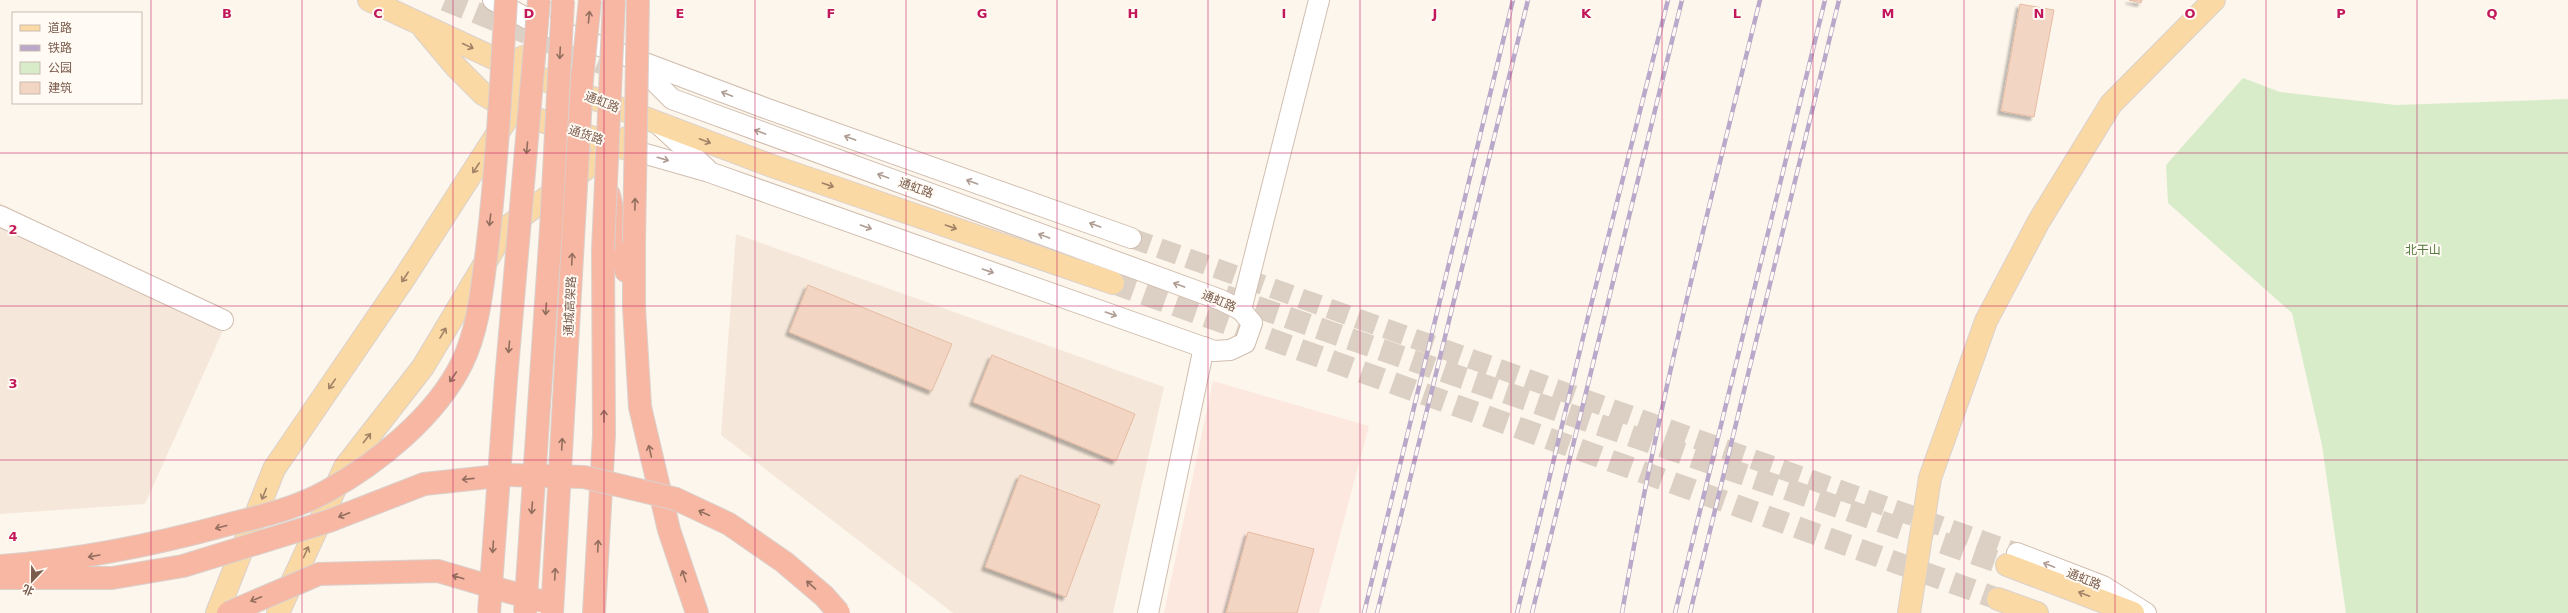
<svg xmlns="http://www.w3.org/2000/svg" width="2568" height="613" font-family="'DejaVu Sans','Noto Sans SC',sans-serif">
<defs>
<filter id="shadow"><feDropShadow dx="-3.5" dy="3.5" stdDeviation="1" flood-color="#0004"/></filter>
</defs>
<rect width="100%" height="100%" fill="#fdf6ec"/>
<g fill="#f5e8da">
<polygon points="0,203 229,317 145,504 0,514"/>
<polygon points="736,234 1164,387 1113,613 953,613 721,435"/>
</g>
<polygon fill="#fde8e0" points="1213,381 1369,426 1319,613 1164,613"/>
<polygon fill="#d8ecc9" points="2243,78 2280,92 2396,105 2568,99 2568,613 2346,613 2322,445 2292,313 2168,203 2166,165"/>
<g fill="#f3d5c3" stroke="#e6bba3" filter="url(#shadow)">
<polygon points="2129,0 2142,0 2141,3"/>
<polygon points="2020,4 2054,10 2034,117 2001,111"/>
<polygon points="808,285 952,344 932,391 789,332"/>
<polygon points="992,355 1135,414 1116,461 973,402"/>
<polygon points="1020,475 1100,505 1066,597 985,567"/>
<polygon points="1248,532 1314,549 1297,613 1226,613"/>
</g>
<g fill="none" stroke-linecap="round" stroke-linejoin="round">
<polyline stroke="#dcd0c4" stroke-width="20" stroke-dasharray="20 10" stroke-linecap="butt" points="1131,238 2017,553"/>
<g stroke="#dcd0c4" stroke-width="22" stroke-dasharray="22 11" stroke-linecap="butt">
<polyline points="445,0 653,84"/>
<polyline points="1113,283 1998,599"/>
<polyline points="1225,296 2007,565"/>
</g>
<g stroke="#d1beb0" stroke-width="22">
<g id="minor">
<polyline points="493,0 528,19 765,108 1131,238"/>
<polyline points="657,123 707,169"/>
<polyline points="625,148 709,172 1214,351 1230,350 1245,343 1252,323 1241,310 1221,300 672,99 629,56"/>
<polyline points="0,216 223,320"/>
<polyline points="1241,310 1319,0"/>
<polyline points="2017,553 2103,586 2146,613"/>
<polyline points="1148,613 1204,347"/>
</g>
</g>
<g stroke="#dad1cd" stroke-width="24">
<g id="major">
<polyline points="369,0 521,71 772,166 1113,283"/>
<polyline points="523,57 519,91 512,111 624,148"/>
<polyline points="2007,565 2133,613"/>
<polyline points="1998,599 2037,613"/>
<polyline points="217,613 274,469 403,280 512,111 483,94 456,67 424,29"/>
<polyline points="278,613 345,467 423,367 506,228 627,138"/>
<polyline points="1909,613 1930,478 1986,321 2039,221 2111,104 2214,0"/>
</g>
</g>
<g stroke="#dad1cd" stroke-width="24">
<g id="highway">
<polyline points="609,195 626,271"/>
<polyline points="634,243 634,307 640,407 669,530 697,613"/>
<polyline points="594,613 604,435 603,250"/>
</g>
</g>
<use href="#minor" stroke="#fff" stroke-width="20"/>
<use href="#major" stroke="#fbd9a5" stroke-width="22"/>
<use href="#highway" stroke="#f7b7a3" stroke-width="22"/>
<g stroke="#b9a8c9" stroke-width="4.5">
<g id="rail">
<polyline points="1364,613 1513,0"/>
<polyline points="1377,613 1528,0"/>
<polyline points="1517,613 1588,317 1668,0"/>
<polyline points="1532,613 1682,0"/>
<path d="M1622 613C1657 407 1710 203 1760 0"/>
<polyline points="1675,613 1825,0"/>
<polyline points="1690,613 1839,0"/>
</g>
</g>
<use href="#rail" stroke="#fffaf3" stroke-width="3" stroke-dasharray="9" stroke-linecap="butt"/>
<g stroke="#dad1cd" stroke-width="24" stroke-linecap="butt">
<g id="highway-bridge">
<polyline points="634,243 638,0"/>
<polyline points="603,250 614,0"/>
<path d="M1 566C79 560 154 545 230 524 263 516 297 508 327 491 378 463 436 416 462 363 479 328 482 288 487 250 497 167 501 84 506 0"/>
<polyline points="0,578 112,578 183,566 329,521 424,484 508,475 584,477 676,499 729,524 784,562 824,596 839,613"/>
<polyline points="228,613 319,574 438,571 540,601"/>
<polyline points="489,613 506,380 539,0"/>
<polyline points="525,613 551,229 563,0"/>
<polyline points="552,613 582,79 590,0"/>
</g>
</g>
<use href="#highway-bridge" stroke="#f7b7a3" stroke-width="22"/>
</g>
<defs><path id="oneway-shaft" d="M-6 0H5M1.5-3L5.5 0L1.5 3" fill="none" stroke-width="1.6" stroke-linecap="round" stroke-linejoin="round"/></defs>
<g stroke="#936e5e">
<use href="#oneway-shaft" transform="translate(589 17) rotate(-84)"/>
<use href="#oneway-shaft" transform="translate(560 53) rotate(93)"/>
<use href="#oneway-shaft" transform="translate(527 148) rotate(95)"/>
<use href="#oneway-shaft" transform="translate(635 204) rotate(-89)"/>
<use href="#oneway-shaft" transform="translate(490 220) rotate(97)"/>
<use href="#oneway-shaft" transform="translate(572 259) rotate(-87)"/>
<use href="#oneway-shaft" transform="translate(546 309) rotate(94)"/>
<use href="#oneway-shaft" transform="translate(509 347) rotate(95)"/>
<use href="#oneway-shaft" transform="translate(453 377) rotate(124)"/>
<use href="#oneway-shaft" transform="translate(604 416) rotate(-90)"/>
<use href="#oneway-shaft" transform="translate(562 444) rotate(-87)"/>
<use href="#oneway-shaft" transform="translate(650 451) rotate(-103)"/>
<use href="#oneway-shaft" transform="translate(468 479) rotate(174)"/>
<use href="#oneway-shaft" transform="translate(532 508) rotate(94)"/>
<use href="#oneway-shaft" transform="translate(704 513) rotate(-155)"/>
<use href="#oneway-shaft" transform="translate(344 515) rotate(159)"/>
<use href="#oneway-shaft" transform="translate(221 527) rotate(165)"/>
<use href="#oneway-shaft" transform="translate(598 546) rotate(-87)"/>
<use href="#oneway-shaft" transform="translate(493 547) rotate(94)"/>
<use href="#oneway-shaft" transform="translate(94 556) rotate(170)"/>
<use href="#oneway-shaft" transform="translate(555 574) rotate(-87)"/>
<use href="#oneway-shaft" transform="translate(684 576) rotate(-108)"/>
<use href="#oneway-shaft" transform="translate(458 577) rotate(-164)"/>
<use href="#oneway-shaft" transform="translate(811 585) rotate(-139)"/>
<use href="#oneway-shaft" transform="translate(256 599) rotate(158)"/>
</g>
<g stroke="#a18267">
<use href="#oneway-shaft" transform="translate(468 46) rotate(25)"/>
<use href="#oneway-shaft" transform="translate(705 141) rotate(21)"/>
<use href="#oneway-shaft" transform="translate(476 168) rotate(123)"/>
<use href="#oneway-shaft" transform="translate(828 185) rotate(19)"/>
<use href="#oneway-shaft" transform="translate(951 227) rotate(19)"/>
<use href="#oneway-shaft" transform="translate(405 277) rotate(123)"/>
<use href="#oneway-shaft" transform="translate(443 333) rotate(-59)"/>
<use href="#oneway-shaft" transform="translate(332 384) rotate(124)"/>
<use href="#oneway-shaft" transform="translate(367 438) rotate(-52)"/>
<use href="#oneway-shaft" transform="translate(264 494) rotate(112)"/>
<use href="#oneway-shaft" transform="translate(306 552) rotate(-66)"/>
<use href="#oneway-shaft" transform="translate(2084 594) rotate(-159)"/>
</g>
<g stroke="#af9d94">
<use href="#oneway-shaft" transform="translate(727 94) rotate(-159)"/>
<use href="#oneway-shaft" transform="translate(760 132) rotate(-160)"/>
<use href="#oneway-shaft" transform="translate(850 138) rotate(-160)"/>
<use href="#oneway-shaft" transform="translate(663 159) rotate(16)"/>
<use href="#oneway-shaft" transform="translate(883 176) rotate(-160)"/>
<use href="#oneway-shaft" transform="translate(972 182) rotate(-160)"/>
<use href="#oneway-shaft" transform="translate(1095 225) rotate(-160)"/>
<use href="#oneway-shaft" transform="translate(866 227) rotate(19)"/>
<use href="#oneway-shaft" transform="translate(1044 236) rotate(-160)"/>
<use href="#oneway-shaft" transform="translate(988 271) rotate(19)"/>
<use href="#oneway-shaft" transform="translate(1179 285) rotate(-160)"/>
<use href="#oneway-shaft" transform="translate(1111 314) rotate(19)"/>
<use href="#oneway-shaft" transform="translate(2049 565) rotate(-159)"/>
</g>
<path fill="none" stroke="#c2185b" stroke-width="1" stroke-opacity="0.55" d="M151 0V613M302 0V613M453 0V613M604 0V613M755 0V613M906 0V613M1057 0V613M1208 0V613M1360 0V613M1511 0V613M1662 0V613M1813 0V613M1964 0V613M2115 0V613M2266 0V613M2417 0V613M0 153H2568M0 306H2568M0 460H2568"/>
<g text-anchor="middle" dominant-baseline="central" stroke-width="4" stroke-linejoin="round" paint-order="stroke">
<g font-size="12" fill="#7a5c4d" stroke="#fffaf3">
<text transform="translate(602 102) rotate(21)">通虹路</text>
<text transform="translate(586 135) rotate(18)">通货路</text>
<text transform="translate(916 188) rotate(20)">通虹路</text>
<text transform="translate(1219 301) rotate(23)">通虹路</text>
<text transform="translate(570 306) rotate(-87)">通城高架路</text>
<text transform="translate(2084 579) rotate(22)">通虹路</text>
</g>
<g font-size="12" fill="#537a41" stroke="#fffaf3">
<text x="2423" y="250">北干山</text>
</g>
</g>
<g font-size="13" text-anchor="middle" font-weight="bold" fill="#c2185b" stroke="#fffaf3" stroke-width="4" stroke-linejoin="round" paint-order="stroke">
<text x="227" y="18">B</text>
<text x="378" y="18">C</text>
<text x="529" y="18">D</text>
<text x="680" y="18">E</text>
<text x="831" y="18">F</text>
<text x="982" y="18">G</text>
<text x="1133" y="18">H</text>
<text x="1284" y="18">I</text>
<text x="1435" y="18">J</text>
<text x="1586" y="18">K</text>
<text x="1737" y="18">L</text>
<text x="1888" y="18">M</text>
<text x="2039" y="18">N</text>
<text x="2190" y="18">O</text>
<text x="2341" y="18">P</text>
<text x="2492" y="18">Q</text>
<text x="13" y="234">2</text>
<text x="13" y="388">3</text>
<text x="13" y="541">4</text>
</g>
<rect x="12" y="12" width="130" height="92" fill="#fffaf3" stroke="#cabbb1"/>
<rect x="20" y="25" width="20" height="6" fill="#fbd9a5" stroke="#cabbb1"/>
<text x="48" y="32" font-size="12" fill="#7a5c4d">道路</text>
<rect x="20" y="45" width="20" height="6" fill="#b9a8c9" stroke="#cabbb1"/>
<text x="48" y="52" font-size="12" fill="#7a5c4d">铁路</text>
<rect x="20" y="62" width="20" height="12" fill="#d8ecc9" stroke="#cabbb1"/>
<text x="48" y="72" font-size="12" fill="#7a5c4d">公园</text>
<rect x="20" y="82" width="20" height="12" fill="#f3d5c3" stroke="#cabbb1"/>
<text x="48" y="92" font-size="12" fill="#7a5c4d">建筑</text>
<g transform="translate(32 581) rotate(202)" stroke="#fffaf3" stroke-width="3" paint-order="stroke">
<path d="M0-3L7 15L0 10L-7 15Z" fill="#7a5c4d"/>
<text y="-6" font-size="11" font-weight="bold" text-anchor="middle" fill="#7a5c4d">北</text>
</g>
</svg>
